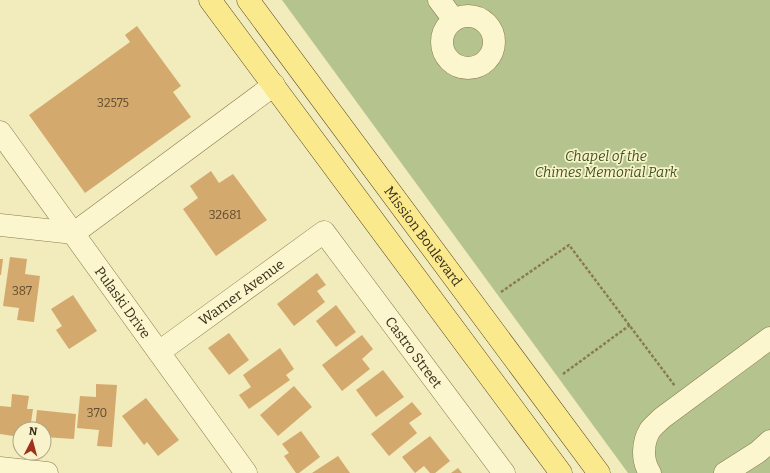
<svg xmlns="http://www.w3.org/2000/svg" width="770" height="473" font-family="Bitter,serif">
<rect width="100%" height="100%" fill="#f2ebbb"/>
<polygon fill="#b5c48f" points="282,0 770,0 770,473 628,473"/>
<g fill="#d4a96d">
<polygon points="137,26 181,86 173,92 191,117 85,193 29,115 130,42 125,35"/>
<polygon points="211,171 219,183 233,174 267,220 216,256 183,209 198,198 190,186"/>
<polygon points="10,257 27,259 25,274 40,276 34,322 17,320 19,308 3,306"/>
<polygon points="0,259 3,259 1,275 0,275"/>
<polygon points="317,273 326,285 317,291 325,302 294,326 277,304"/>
<polygon points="73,295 97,331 69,349 56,330 62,326 51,309"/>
<polygon points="336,305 356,332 336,347 316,321"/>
<polygon points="229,333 249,360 229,375 208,348"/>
<polygon points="362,335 373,349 362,359 370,369 342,391 322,365"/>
<polygon points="280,348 294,369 286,375 290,380 249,409 239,395 251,387 243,375"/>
<polygon points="383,370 404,397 376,417 356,390"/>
<polygon points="96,384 117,385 112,447 97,446 99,430 77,428 80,396 96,397"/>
<polygon points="294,386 312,407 278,436 260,415"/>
<polygon points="12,394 29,396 27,409 33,409 30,429 20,429 20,437 0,434 0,406 11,407"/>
<polygon points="146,398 179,440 158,456 147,442 144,445 122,416"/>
<polygon points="412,402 422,414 409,423 417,433 389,456 371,434"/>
<polygon points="37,410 76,414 74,439 44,437 44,429 35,429"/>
<polygon points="301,431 320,457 299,473 296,473 284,456 289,453 282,444"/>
<polygon points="430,436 450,461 435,473 430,473 424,466 415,473 402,457"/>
<polygon points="338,456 350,473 312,473"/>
<polygon points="458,468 462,473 451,473"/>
</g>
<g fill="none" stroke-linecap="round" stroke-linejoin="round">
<g stroke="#8a7a53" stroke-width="23">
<g id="minor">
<polyline points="439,0 454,20"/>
<circle cx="468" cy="42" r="26"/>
<path id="s1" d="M0 132 246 473"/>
<polyline points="0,225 74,233 274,85"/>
<path id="s2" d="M159 352 324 232 504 473"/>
<polyline points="0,468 47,473"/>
<path d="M650 473C642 461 642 443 650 430 653 426 658 422 662 418L770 338"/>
<polyline points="725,473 758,452 770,441"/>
</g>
</g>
<g stroke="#574628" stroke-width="23">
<g id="major">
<polyline points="210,0 561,473"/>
<path id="s3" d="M248 0 599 473"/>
</g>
</g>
<g stroke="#8a7a53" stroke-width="2.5" stroke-dasharray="3 2" stroke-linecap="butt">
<polyline points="501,292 569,245 675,386"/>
<polyline points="563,374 630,325"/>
</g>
<use href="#minor" stroke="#fcf6ce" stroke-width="22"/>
<use href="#major" stroke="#faea8d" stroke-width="22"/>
</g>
<g text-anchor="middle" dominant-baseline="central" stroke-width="3.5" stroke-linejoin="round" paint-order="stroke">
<g font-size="12" fill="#5f4c2f">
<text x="113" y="103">32575</text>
<text x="225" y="215">32681</text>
<text x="22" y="291">387</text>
<text x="97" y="413">370</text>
</g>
<g font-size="14" font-style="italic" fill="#3f561e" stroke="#f9f3cb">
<text x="606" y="156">Chapel of the<tspan x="606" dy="16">Chimes Memorial Park</tspan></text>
</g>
<g font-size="14" fill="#382d1a" stroke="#f9f3cb">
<text stroke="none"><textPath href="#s3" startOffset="294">Mission Boulevard</textPath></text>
<text stroke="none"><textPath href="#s2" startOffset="102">Warner Avenue</textPath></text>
<text stroke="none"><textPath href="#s1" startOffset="210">Pulaski Drive</textPath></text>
<text stroke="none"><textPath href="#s2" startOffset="354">Castro Street</textPath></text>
</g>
</g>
<g transform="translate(32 441) rotate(6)"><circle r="19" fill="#f9f3cb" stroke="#aca484"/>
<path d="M0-3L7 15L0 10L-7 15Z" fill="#9f321d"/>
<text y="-6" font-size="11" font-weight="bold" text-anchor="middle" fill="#382d1a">N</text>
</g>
</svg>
